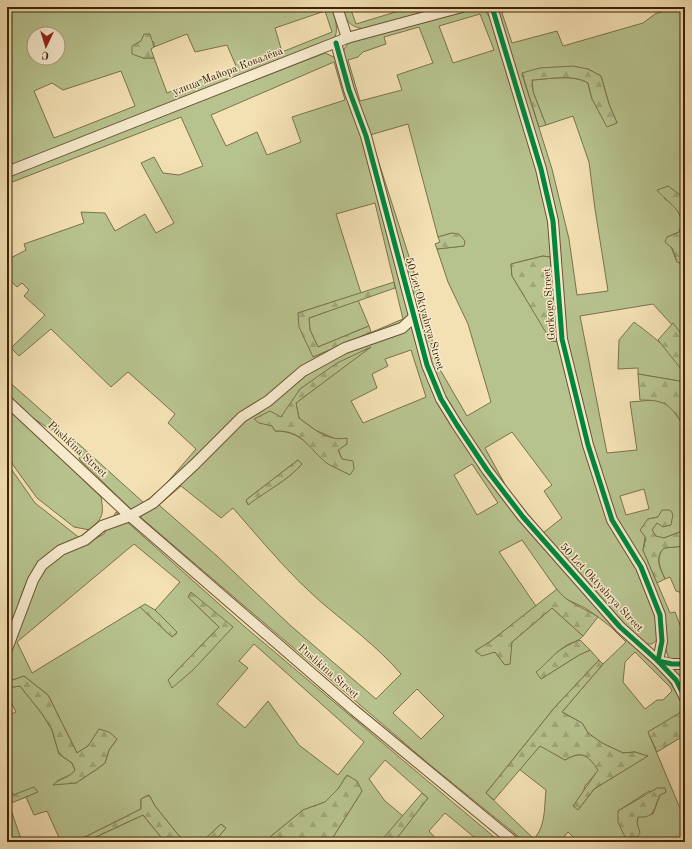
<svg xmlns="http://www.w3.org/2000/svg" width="692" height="849" font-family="'Old Standard TT',serif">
<defs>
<pattern id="forest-firs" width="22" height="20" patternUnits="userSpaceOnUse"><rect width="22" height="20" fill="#b7c38f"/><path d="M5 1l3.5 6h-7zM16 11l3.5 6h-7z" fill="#9ea77a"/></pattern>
</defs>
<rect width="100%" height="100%" fill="#f3e0b3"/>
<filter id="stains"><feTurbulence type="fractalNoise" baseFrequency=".005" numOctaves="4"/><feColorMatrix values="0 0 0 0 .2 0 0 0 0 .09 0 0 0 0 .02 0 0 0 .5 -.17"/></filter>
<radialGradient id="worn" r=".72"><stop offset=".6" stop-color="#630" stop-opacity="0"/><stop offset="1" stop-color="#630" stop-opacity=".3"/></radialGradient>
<g fill="#b7c38f" stroke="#7b724a" fill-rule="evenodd">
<path d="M7 7H283L287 9H292L293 7H331C335 18 340 30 333 41L7 168ZM325 11 332 32 282 52 275 28ZM34 34H58V58H34ZM187 34 195 52 227 45 236 66 167 93 154 58H143L133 46 141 41 154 42V47ZM121 71 135 106 54 138 34 91 52 83 63 90Z"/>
<path d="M340 7H350L356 24 412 7H446L364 29C348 26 347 21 340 7Z"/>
<path d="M495 7H517L504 11 502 13 512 43 557 31 563 46 643 23 655 14 674 7H685V204L681 196 664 198C676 207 686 217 679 232L667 237 677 262 685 265V339L653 304 580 316 607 453 637 450 630 402 654 400 670 405 685 428V530L664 538 656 537 652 530 658 517 648 519 643 550 670 613 675 612 685 638V694L673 671 666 650 661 612 614 512 590 442 565 339 555 220ZM588 69 601 76 609 104 617 123 592 99 588 83C574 74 549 79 532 80L533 92 546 125 573 116 589 162 595 209 608 291 577 295 569 239 552 169 522 74ZM644 489 649 509 626 515 620 496Z"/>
<path d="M477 8 484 9 492 21 526 125 551 225 556 285 587 449 656 615 658 639 652 644H645L620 621 522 513 446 403 430 363 343 56 344 49 349 42ZM480 14 494 50 453 63 439 26ZM419 27 433 63 397 75 402 90 360 101 348 60 358 57 363 52 386 44 384 37ZM408 124 438 237 452 233 464 246 437 249 448 282 468 324 491 402 467 416 438 366 422 297 370 135ZM543 256 550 257 539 320 512 276 511 264ZM512 432 552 485 544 491 562 518 543 533 507 488 485 448Z"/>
<path d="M325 53 336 58 364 141 410 317 401 325 302 370 151 501 133 511 80 460 72 438 144 503 165 485 196 449 168 423 175 414 128 372 111 387 51 329 19 356 11 348 45 315 24 296 29 290 22 283 17 287 7 278V260L26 250 24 244 84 223 81 212 105 213 115 231 145 214 156 233 174 223 141 163 154 157 163 173 179 175 203 166 181 117 7 184V176ZM334 62 345 100 292 117 301 142 267 155 257 132 226 146 211 115ZM375 203 403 319 313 357 298 313 361 293 336 214Z"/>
<polygon points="358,300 369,326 318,347 310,330 309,318"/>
<path d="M411 322 468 448 661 668 685 707V720L682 713 648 732 685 820V842H578L568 832 560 842H525L429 764 138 515 244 417 306 371ZM368 348 296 403 299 418 315 430 347 444 338 449 342 459 329 464C312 449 300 430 275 431L272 426 288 409 300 389ZM411 350 426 397 363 423 351 401 377 388 372 374 388 366 385 359ZM298 460 302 464C287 481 266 491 248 504L246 500ZM472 464 498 503 477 515 454 475ZM181 486 221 518 233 508C261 540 289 574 321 602 348 625 378 647 401 674L376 699 291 626 217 556 159 505ZM522 540 562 597 585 608 598 617 611 627 626 642 603 664 562 712 582 723 588 733 602 743 623 753 635 752 647 756 594 789 578 810 585 786 599 770C588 755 582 750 565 760L540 745 519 769 546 790C544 808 546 825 534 839L486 793 555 707 599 660 590 650 579 655 541 679C546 662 552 655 567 645 573 642 579 641 583 636L552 608 512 642 505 665 495 652 475 651 491 641 536 606 499 552ZM635 652 670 687 672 691 663 700H657L645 709 623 682 625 662ZM417 689 444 716 421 739 393 713ZM649 791 660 795 653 814 638 817 637 823 618 811Z"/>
<path d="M634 322C651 335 685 359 685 382L638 374V368L618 369 619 340Z"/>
<polygon points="7,380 59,426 51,430 30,416 7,395"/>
<path d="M7 407 101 497C104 514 103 518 90 530L74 527 37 498 13 465 7 450Z"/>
<path d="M7 463 35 503 81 539C70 546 47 556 39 564 19 584 18 616 7 641Z"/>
<path d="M116 512 245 627 500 842H480L445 813 429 831 439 842H393L428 798 385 760 369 779 385 801 403 816 380 842H330L362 791 347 775 338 789 325 802 303 810 264 842H214L226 828 221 824 202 842H184L155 806 149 795 141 799V809L75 842H61L47 811 34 815 26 797 37 792 13 795 7 781V716L16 712 7 694V688L20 686 43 715 52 730 59 754 72 763 75 770 72 774 57 781 76 783 97 769 105 763 109 750 117 739 99 730 88 746 77 753 48 695 24 676 7 682V657L20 626 30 595 45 567 64 552 86 543 104 534ZM134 544 180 582 155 610 177 633 172 637 140 607 32 673 17 642ZM188 597 233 627 168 680 219 627ZM254 644 364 742 338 775 299 745 268 701 245 728 217 704 248 668 239 661Z"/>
<path d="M685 546V594L676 591 670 577 665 579C660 568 655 558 664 548Z"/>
<polygon points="7,799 9,804 22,842 7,842"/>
<polygon points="143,815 161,837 156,842 85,842"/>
</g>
<g fill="url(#forest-firs)" stroke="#7b724a">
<polygon points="144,34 150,34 154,47 151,49 154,58 143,58 132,54 132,46 141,41"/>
<path d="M573 66 588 69 601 76 609 104 617 123 607 127 592 99 588 83C574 74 549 79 532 80L533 92 546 125 539 127 522 73 540 68Z"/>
<path d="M668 186C672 189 677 192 681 196 687 203 687 235 682 243H685V265L677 262 673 249 665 242 667 237 679 232C688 211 668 204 657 190Z"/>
<polygon points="452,233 459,234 465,241 464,246 437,249 435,244 440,242 438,237"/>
<polygon points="543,256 550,257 559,342 551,341 512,276 511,264"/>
<polygon points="394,282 395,288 309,318 310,330 318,347 369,326 371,332 313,357 299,327 298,313"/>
<polygon points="673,323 685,339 685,374 658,340"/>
<path d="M371 347 296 403 299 418C314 429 328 442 347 438V444L338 450 342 459 353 461 354 469 350 475C343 471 335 468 328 464 308 449 304 430 275 431L272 426 259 423 254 419 270 411 281 417 300 389 337 363Z"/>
<path d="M638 374 685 382V428C670 406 669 400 640 400Z"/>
<path d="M298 460 302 464C287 481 266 491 248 505L246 500Z"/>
<path d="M662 510H670L673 514 671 525 663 527 657 523 652 530 656 536 664 538 685 530V546L664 548C654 558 660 568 665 579L657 583 643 550 646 538 640 530 648 519 658 517Z"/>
<path d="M557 589C566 603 585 608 598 617L583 636 552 608 512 642 510 664 505 665 495 652 482 656 475 651 491 641Z"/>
<polygon points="191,592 233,627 193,670 172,688 168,680 219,627 188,597"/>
<polygon points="145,604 155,610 177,632 172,637 140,607"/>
<path d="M580 640 590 650 579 655 541 679 536 672C542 668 545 663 550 659 558 650 569 644 580 640Z"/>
<path d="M599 660 603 664 562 712 582 723 588 733 602 743 623 753 635 752 648 756 594 789 578 810 573 806 598 770C588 755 582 750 565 760L540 746 494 800 486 793 555 707Z"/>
<path d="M24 676 48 695 77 753 88 746 99 729 109 732 117 739 109 750 105 763 97 769 76 783 53 785C59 778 70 778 75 770L72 763 59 754 52 730 43 715 20 686 7 688V682Z"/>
<polygon points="681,712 685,720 685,735 657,752 648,732"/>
<polygon points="347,775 357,781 362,791 330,842 264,842 303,810 325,802 338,789"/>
<polygon points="7,781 13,795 34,787 38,792 9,804 7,799"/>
<path d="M657 788H665L666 792 660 795C653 809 656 818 638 817L637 823 640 833 635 839 625 837 618 822V811Z"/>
<polygon points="422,793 428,798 394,842 380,842"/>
<polygon points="149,795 155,806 184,842 156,842 161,837 143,815 85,842 75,842 141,809 141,799"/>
<polygon points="221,824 226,828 214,842 202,842"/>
</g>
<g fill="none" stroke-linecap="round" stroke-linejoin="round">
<g stroke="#6c5231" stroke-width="12">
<g id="minor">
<polyline points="337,7 347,38"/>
<polyline points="492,7 541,169 553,221 562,339 588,445 612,520 641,567 660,615 662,641 658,661 672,664 685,664"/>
<polyline points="336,43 349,90 366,136 427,365 441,399 457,425 487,470 523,517 620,627 658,661 676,680 685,698"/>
<polyline points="7,172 347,38 462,7"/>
<polyline points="7,401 130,516 354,710 514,842"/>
<polyline points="7,649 33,580 42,565 61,550 85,540 102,526 130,516 153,503 195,464 242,417 268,401 303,371 345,348 402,328 414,317"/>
</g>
</g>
<use href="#minor" stroke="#f7ebce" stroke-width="10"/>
<g stroke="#f7ebce" stroke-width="8">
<g id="cycleway">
<polyline points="492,7 541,169 553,221 562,339 588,445 612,520 641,567 660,615 662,641 658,661 672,664 685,664"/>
<polyline points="336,43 349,90 366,136 427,365 441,399 457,425 487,470 523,517 620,627 658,661 676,680 685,698"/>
</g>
</g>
<use href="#cycleway" stroke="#00873e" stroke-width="5"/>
</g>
<g text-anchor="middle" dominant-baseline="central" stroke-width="3" stroke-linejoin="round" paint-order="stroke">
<g font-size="11" fill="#3f2206" stroke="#f7ebce">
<text transform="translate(228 72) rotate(-21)">улица Майора Ковалёва</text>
<text transform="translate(550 304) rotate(-94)">Gorkogo Street</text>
<text transform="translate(424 314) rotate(74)">50 Let Oktyabrya Street</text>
<text transform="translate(77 450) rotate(43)">Pushkina Street</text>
<text transform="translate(601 588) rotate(47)">50 Let Oktyabrya Street</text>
<text transform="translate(328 672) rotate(41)">Pushkina Street</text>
</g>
</g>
<rect width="692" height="849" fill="none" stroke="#f3e0b3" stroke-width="24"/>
<rect x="8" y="8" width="676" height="833" fill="none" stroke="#3f2206" stroke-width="2"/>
<rect x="12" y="12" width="668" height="825" fill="none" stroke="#3f2206"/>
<g transform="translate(46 46) rotate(184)"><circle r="19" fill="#f7ebce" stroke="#ad9b7e"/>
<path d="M0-3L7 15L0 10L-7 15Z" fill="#8f2418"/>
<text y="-6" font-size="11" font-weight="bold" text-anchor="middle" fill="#3f2206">С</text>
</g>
<rect width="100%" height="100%" filter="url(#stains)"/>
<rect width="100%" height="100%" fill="url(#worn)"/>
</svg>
